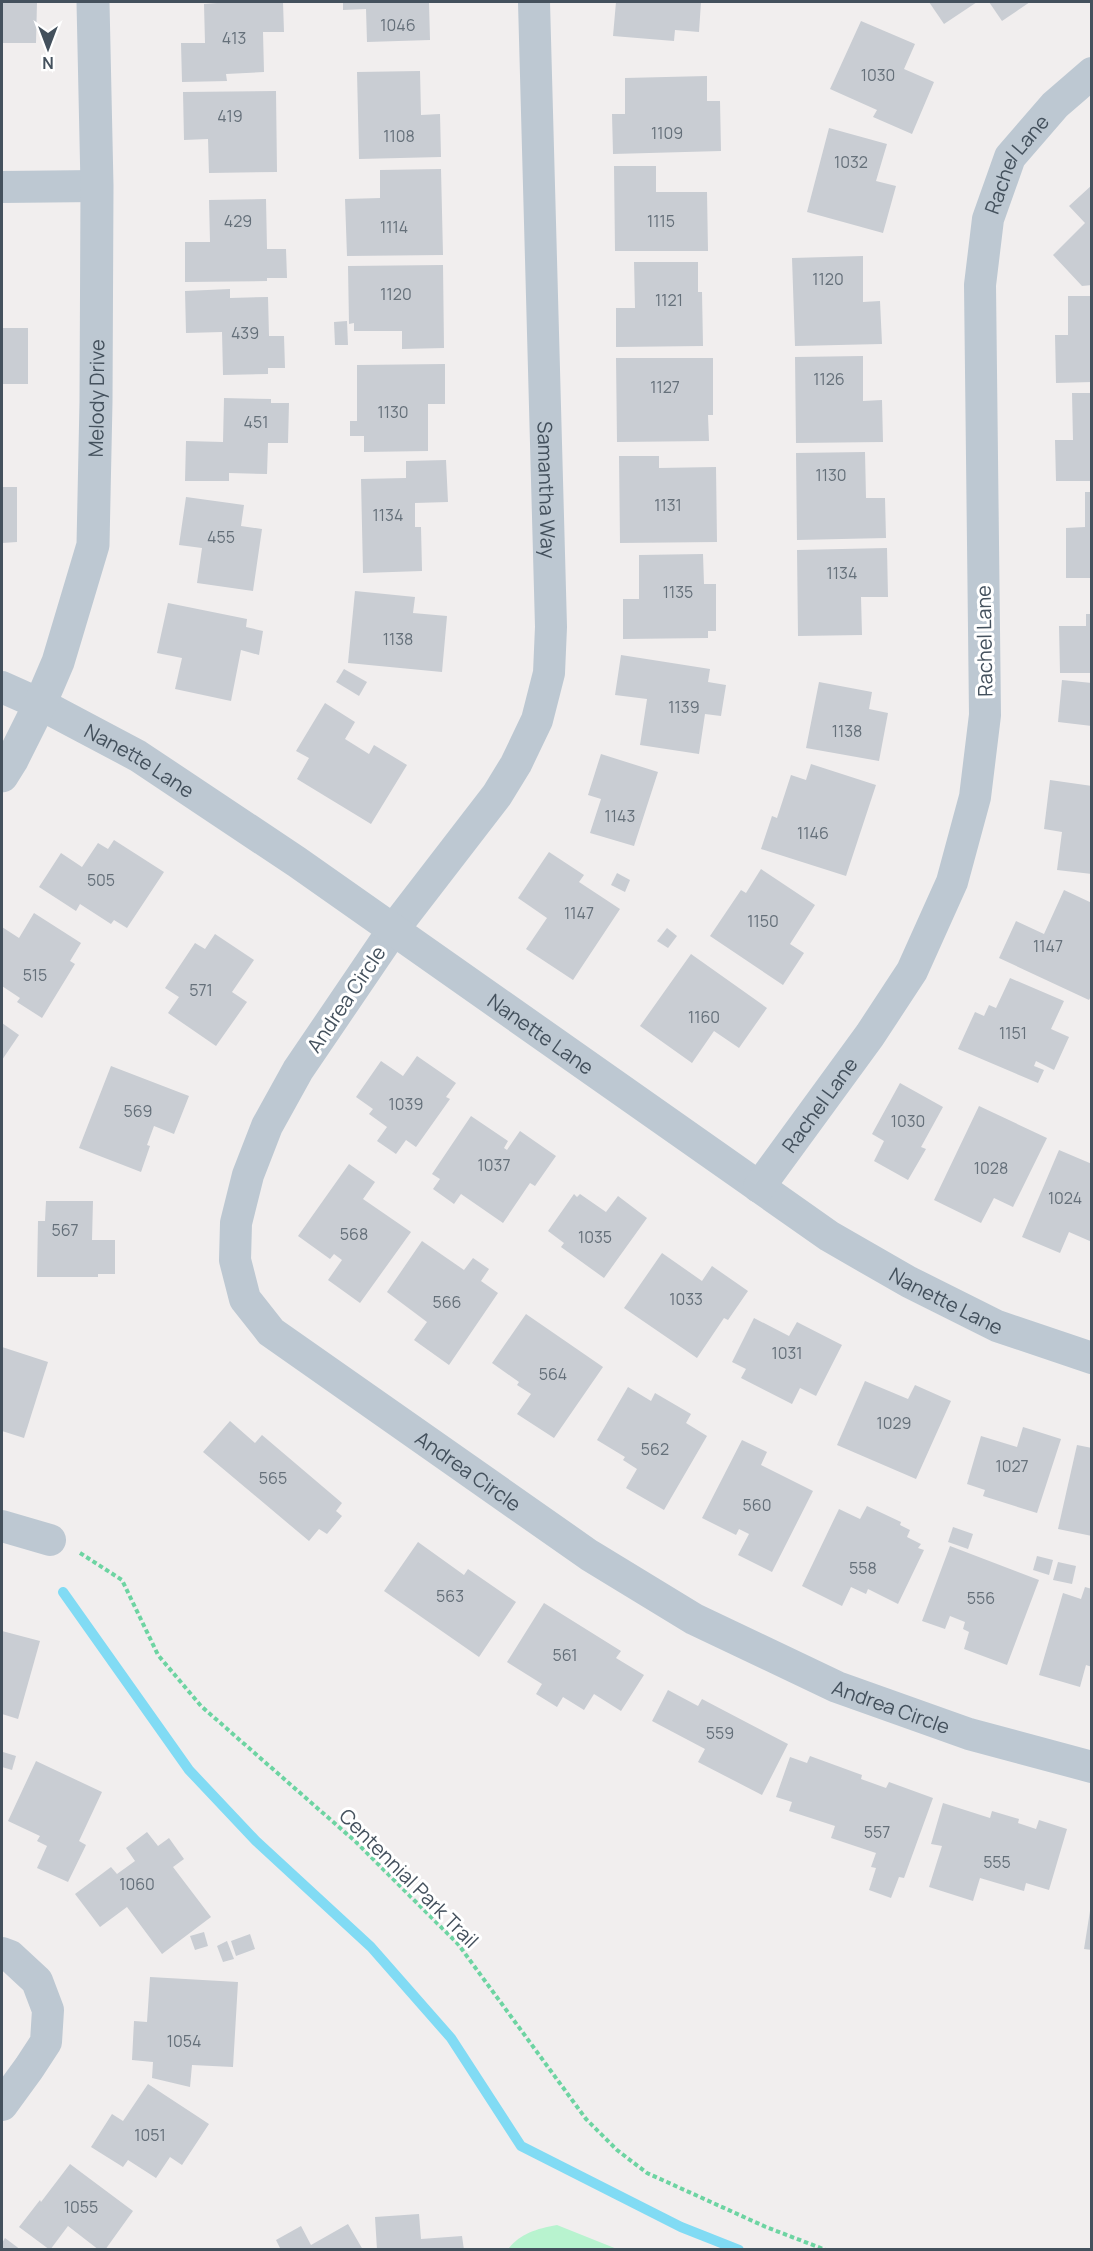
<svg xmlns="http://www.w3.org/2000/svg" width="1093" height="2251" font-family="Manrope,sans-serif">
<rect width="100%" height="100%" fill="#f1eeee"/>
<path fill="#b8f3cf" d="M557 2225 617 2249H508C521 2233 536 2229 557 2225Z"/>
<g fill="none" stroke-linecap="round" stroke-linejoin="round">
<polyline stroke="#81dbf4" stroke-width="10" points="63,1592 189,1770 256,1841 371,1947 451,2038 521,2146 681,2227 739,2250"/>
</g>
<g fill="#c9cdd3">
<polygon points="2,2 37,2 36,43 2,43"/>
<polygon points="217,2 283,2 284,32 263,32 264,72 226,74 227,81 182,82 181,43 205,43 204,4 217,3"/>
<polygon points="343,2 429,3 430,40 367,42 366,9 343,10"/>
<polygon points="616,2 701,2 699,32 675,30 674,41 613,36"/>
<polygon points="929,2 977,2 944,24"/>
<polygon points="989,2 1030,2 1002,21"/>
<polygon points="861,21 915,44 904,69 934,82 912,134 873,117 877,110 830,89"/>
<polygon points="420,71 421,115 440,114 441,157 359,159 357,72"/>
<polygon points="707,76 707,101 720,101 721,151 613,154 612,114 625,114 625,78"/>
<polygon points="276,91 277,172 209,173 208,139 184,140 183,92"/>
<polygon points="829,128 887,144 876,181 896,186 883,233 807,212"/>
<polygon points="614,166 656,166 656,192 707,192 708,251 615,251"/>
<polygon points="441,169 443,255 347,256 345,199 380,198 380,170"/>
<polygon points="1092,185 1092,285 1082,286 1053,255 1085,223 1069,206"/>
<polygon points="266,199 267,249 286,249 287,278 267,278 267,281 185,282 185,242 210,242 209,200"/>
<polygon points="863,256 863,302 880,301 882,344 795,346 792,258"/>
<polygon points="634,262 698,262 698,292 702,292 703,346 616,347 616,308 635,308"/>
<polygon points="443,265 444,348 402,349 402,331 354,331 354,323 349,324 348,266"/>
<polygon points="230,289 230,298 268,297 269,336 284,336 285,368 268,368 268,374 223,375 222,332 186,333 185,291"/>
<polygon points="1068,296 1092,296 1092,382 1056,383 1055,335 1068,335"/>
<polygon points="347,321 348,345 335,345 334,322"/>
<rect x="2" y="328" width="26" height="56"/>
<polygon points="863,356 863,401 882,400 883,442 796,443 795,357"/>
<polygon points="616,358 713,358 713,415 708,415 709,441 617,442"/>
<polygon points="445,364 445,404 428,404 428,451 364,452 364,436 350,436 350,421 357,421 357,365"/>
<polygon points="1072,393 1092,393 1092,481 1056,481 1055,440 1073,440"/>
<polygon points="224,398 271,399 271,403 289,403 288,443 268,443 267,474 229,473 229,481 185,481 186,441 223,442"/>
<polygon points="865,452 866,498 885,498 886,538 797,540 796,453"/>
<polygon points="619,456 659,456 659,468 716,467 717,542 620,543"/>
<polygon points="446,460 448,502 415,503 415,527 421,527 422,571 363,573 361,479 406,478 406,461"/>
<polygon points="2,487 17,487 17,542 2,543"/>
<polygon points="1085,492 1092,492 1092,578 1066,578 1066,528 1085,527"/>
<polygon points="186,497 244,505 241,526 262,529 253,591 197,583 202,548 179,545"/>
<polygon points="887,548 888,597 861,597 862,635 798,636 797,550"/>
<polygon points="703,554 704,584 716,584 716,631 708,631 708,638 623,639 623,599 639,599 639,555"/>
<polygon points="355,591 415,597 413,613 447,616 442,672 348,663"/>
<polygon points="168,603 247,619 246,627 263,631 259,655 241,650 231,701 175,689 182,658 157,653"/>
<polygon points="1086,614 1092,614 1092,673 1060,673 1059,626 1086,626"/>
<polygon points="621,655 710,669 708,682 726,685 721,716 705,714 699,754 640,745 647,699 615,695"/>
<polygon points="344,669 367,682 359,696 336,682"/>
<polygon points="1062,680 1092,683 1092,726 1058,722"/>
<polygon points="819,682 872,692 869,709 888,713 879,761 806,748"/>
<polygon points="325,703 355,722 345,739 369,754 374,745 407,765 371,824 297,779 309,758 296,751"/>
<polygon points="601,754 658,772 634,846 590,833 601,799 588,795"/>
<polygon points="811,764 876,785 846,876 761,849 772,816 777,818 791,775 806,780"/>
<polygon points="1050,780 1092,786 1092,874 1057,870 1062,832 1044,829"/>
<polygon points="114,840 164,872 127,928 114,920 111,924 80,904 76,911 39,887 61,853 82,867 98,843 108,849"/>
<polygon points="549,852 584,875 579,882 620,909 573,980 526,949 547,918 518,898"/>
<polygon points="761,869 815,905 790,944 804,953 783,985 710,936 741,890 746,893"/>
<polygon points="617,873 630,880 625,892 611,885"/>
<polygon points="1064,890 1092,903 1092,994 1089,1000 999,958 1016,921 1044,934"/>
<polygon points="34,913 81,943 70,961 75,964 42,1018 17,1002 20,998 2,986 2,927 19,938"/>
<polygon points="667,928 677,936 668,948 657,941"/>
<polygon points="215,934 254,960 232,992 247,1002 216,1046 168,1013 179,997 165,988 195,943 205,949"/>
<polygon points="691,954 767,1008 739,1048 714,1031 692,1063 640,1026"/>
<polygon points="1010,978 1064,1001 1051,1029 1069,1037 1054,1070 1036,1061 1034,1066 1044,1070 1038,1083 958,1049 975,1012 984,1016 989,1005 996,1008"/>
<polygon points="2,1023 19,1035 2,1060"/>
<polygon points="417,1056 456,1083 446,1097 450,1099 416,1147 406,1140 396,1154 377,1141 387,1127 369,1114 373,1109 356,1097 381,1061 403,1076"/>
<polygon points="111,1066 189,1096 174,1134 154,1126 147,1145 150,1146 141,1172 79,1148"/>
<polygon points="900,1083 943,1107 921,1147 926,1149 908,1180 874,1161 884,1141 872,1134"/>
<polygon points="979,1106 1047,1138 1013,1207 994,1198 981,1223 934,1200"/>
<polygon points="471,1116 508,1141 504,1148 507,1150 520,1131 556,1156 535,1186 530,1183 503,1223 461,1194 454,1204 433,1189 440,1179 432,1174"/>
<polygon points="1059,1150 1092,1164 1092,1242 1069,1232 1060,1253 1022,1237"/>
<polygon points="349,1164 375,1182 363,1199 411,1232 360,1303 328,1280 342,1260 334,1254 330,1259 298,1236"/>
<polygon points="574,1194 577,1197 580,1194 606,1212 618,1196 647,1218 604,1278 561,1247 564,1243 548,1231"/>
<polygon points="46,1201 93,1201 92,1240 115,1240 115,1274 98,1274 98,1277 37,1277 38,1221 45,1221"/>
<polygon points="422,1241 464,1270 473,1258 489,1269 481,1281 498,1293 449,1365 414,1340 427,1322 387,1292"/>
<polygon points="662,1253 702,1281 712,1266 748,1291 728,1320 724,1318 697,1358 624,1308"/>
<polygon points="526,1314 603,1367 554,1438 517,1414 531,1394 517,1385 519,1382 492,1363"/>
<polygon points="754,1318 789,1336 797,1322 842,1345 816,1396 800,1388 792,1404 741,1378 746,1369 732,1362"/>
<polygon points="2,1347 48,1362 24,1438 2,1431"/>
<polygon points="865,1381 908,1399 915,1385 951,1401 916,1479 837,1445"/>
<polygon points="628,1387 651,1401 655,1393 691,1414 686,1423 707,1436 664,1510 626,1488 637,1469 623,1460 625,1457 597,1440"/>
<polygon points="230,1421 255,1443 262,1435 342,1503 336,1511 342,1516 327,1534 319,1529 309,1541 203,1452"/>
<polygon points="1023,1427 1061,1439 1037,1513 983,1496 985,1490 967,1484 981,1436 1017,1447"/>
<polygon points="742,1440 767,1452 761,1465 813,1491 772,1572 738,1555 749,1534 739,1529 736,1535 702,1518"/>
<polygon points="1077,1445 1092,1448 1092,1536 1058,1529"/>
<polygon points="867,1506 901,1522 900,1525 910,1530 907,1537 921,1544 918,1548 924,1550 898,1604 868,1589 866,1594 851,1587 842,1606 802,1586 839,1509 860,1519"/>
<polygon points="953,1527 973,1534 968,1549 948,1542"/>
<polygon points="418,1542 464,1575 468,1569 516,1602 479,1657 384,1591"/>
<polygon points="950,1546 1039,1580 1007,1665 964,1649 969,1632 963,1629 965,1622 950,1616 945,1629 922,1621"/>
<polygon points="1037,1556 1053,1560 1049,1575 1033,1570"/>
<polygon points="1058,1562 1076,1566 1072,1584 1053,1580"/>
<polygon points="1085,1587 1092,1589 1092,1667 1086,1665 1080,1687 1039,1675 1063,1593 1081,1599"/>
<polygon points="544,1603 621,1651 616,1658 644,1675 621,1711 594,1694 584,1710 563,1697 557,1707 536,1694 542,1684 507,1662"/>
<polygon points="2,1631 40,1641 18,1719 2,1714"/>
<polygon points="668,1690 698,1706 702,1699 788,1744 762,1795 698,1762 705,1749 652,1721"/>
<polygon points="3,1752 16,1756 12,1770 2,1767"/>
<polygon points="810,1756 862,1775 861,1779 886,1788 889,1782 933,1798 904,1878 899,1877 891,1898 869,1890 876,1868 871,1867 876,1853 831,1838 835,1826 789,1811 792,1802 776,1797 790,1757 807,1763"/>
<polygon points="36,1761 102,1792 79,1841 86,1845 68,1882 37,1868 47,1846 37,1841 40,1836 8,1821"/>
<polygon points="943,1803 990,1818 992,1811 1019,1819 1018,1823 1036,1829 1039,1820 1067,1829 1049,1890 1026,1883 1024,1891 980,1878 973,1901 929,1887 942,1846 931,1844"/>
<polygon points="147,1832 158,1846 169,1838 184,1859 173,1867 211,1917 162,1954 127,1907 100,1927 75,1894 111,1867 117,1874 135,1861 126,1848"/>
<polygon points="1090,1911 1092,1911 1092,1950 1084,1949"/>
<polygon points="204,1932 208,1946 195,1950 190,1936"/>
<polygon points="250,1934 255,1949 236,1956 231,1941"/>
<polygon points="227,1941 234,1959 223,1962 217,1946"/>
<polygon points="150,1977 238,1982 233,2067 192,2065 190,2087 152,2078 153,2062 132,2060 134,2021 147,2022"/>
<polygon points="148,2084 209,2124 182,2165 170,2157 156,2178 128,2160 123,2167 91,2147 112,2114 123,2121"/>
<polygon points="70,2164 133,2211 105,2250 99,2250 68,2226 50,2250 19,2227 40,2200 41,2202"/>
<polygon points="419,2214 421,2239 462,2236 464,2250 377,2250 375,2217"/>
<polygon points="348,2224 363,2250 281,2250 276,2240 301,2226 311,2245"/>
<polygon points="5,2238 21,2250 2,2250 2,2243"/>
</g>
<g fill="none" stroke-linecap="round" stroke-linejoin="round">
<polyline stroke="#6dd4a2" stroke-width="4" stroke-dasharray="4.5 3" stroke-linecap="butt" points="80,1553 122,1580 158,1655 201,1706 356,1842 458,1944 586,2119 617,2150 647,2173 766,2227 826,2250"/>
<g stroke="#bdc8d2" stroke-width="32">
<path id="s1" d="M534 2 551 627 549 673 537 720 516 764 497 795 393 930 298 1070 267 1126 248 1175 236 1223 235 1260 245 1299 271 1332 589 1555 694 1619 837 1687 969 1734 1092 1767"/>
<polyline points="2,187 97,186"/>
<path id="s2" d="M2 687 40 704 138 756 297 862 829 1236 909 1282 997 1326 1092 1358"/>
<path id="s3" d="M759 1187 870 1035 912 971 952 882 975 797 985 715 980 285 988 219 1010 157 1055 105 1092 73"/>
<polyline points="2,1526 50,1540"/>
<polyline points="2,1953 10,1956 37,1981 48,2010 46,2042 29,2068 2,2105"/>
</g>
<path stroke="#bdc8d2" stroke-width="33" id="s4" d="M2 776 12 760 40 704 58 662 93 545 96 402 97 186 93 2"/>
</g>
<g text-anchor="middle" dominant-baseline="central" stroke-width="6" stroke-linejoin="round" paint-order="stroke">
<g font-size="16" fill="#65707a">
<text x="398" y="25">1046</text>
<text x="234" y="38">413</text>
<text x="878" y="75">1030</text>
<text x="230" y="116">419</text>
<text x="667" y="133">1109</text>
<text x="399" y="136">1108</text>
<text x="851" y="162">1032</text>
<text x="238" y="221">429</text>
<text x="661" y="221">1115</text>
<text x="394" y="227">1114</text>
<text x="828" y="279">1120</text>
<text x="396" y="294">1120</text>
<text x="669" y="300">1121</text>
<text x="245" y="333">439</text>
<text x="829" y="379">1126</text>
<text x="665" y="387">1127</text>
<text x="393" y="412">1130</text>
<text x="256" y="422">451</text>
<text x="831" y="475">1130</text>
<text x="668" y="505">1131</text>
<text x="388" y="515">1134</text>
<text x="221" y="537">455</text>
<text x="842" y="573">1134</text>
<text x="678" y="592">1135</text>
<text x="398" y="639">1138</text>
<text x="684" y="707">1139</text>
<text x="847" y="731">1138</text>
<text x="620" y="816">1143</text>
<text x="813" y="833">1146</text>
<text x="101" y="880">505</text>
<text x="579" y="913">1147</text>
<text x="763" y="921">1150</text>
<text x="1048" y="946">1147</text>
<text x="35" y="975">515</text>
<text x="201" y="990">571</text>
<text x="704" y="1017">1160</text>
<text x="1013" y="1033">1151</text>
<text x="406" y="1104">1039</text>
<text x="138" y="1111">569</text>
<text x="908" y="1121">1030</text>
<text x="494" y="1165">1037</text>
<text x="991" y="1168">1028</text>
<text x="1065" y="1198">1024</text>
<text x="65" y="1230">567</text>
<text x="354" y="1234">568</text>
<text x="595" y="1237">1035</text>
<text x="686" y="1299">1033</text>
<text x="447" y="1302">566</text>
<text x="787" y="1353">1031</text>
<text x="553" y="1374">564</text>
<text x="894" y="1423">1029</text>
<text x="655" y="1449">562</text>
<text x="1012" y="1466">1027</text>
<text x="273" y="1478">565</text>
<text x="757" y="1505">560</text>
<text x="863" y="1568">558</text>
<text x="450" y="1596">563</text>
<text x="981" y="1598">556</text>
<text x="565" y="1655">561</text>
<text x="720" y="1733">559</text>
<text x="877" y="1832">557</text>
<text x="997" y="1862">555</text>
<text x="137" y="1884">1060</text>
<text x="184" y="2041">1054</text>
<text x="150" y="2135">1051</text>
<text x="81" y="2207">1055</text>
</g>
<g font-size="20" fill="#44515d" stroke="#fff">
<text stroke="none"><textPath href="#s3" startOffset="1092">Rachel Lane</textPath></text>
<text stroke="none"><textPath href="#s4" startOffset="396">Melody Drive</textPath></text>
<text stroke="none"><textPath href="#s1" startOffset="488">Samantha Way</textPath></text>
<text transform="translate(984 641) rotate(-91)">Rachel Lane</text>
<text stroke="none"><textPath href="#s2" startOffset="156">Nanette Lane</textPath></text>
<text transform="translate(346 999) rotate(-56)">Andrea Circle</text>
<text stroke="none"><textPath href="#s2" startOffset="642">Nanette Lane</textPath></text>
<text stroke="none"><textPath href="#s3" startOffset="102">Rachel Lane</textPath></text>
<text stroke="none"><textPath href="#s2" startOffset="1128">Nanette Lane</textPath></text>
<text stroke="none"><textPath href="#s1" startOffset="1671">Andrea Circle</textPath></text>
<text stroke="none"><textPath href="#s1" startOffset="2157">Andrea Circle</textPath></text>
<text transform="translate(409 1878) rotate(45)">Centennial Park Trail</text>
</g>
</g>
<rect width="1093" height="2251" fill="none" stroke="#44515d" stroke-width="6"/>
<g transform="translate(48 48) rotate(180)" stroke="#ffffff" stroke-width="4.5" paint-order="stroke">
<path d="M0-4.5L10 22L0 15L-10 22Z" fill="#44515d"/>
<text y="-9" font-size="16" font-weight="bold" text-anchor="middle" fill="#44515d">N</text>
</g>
</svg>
